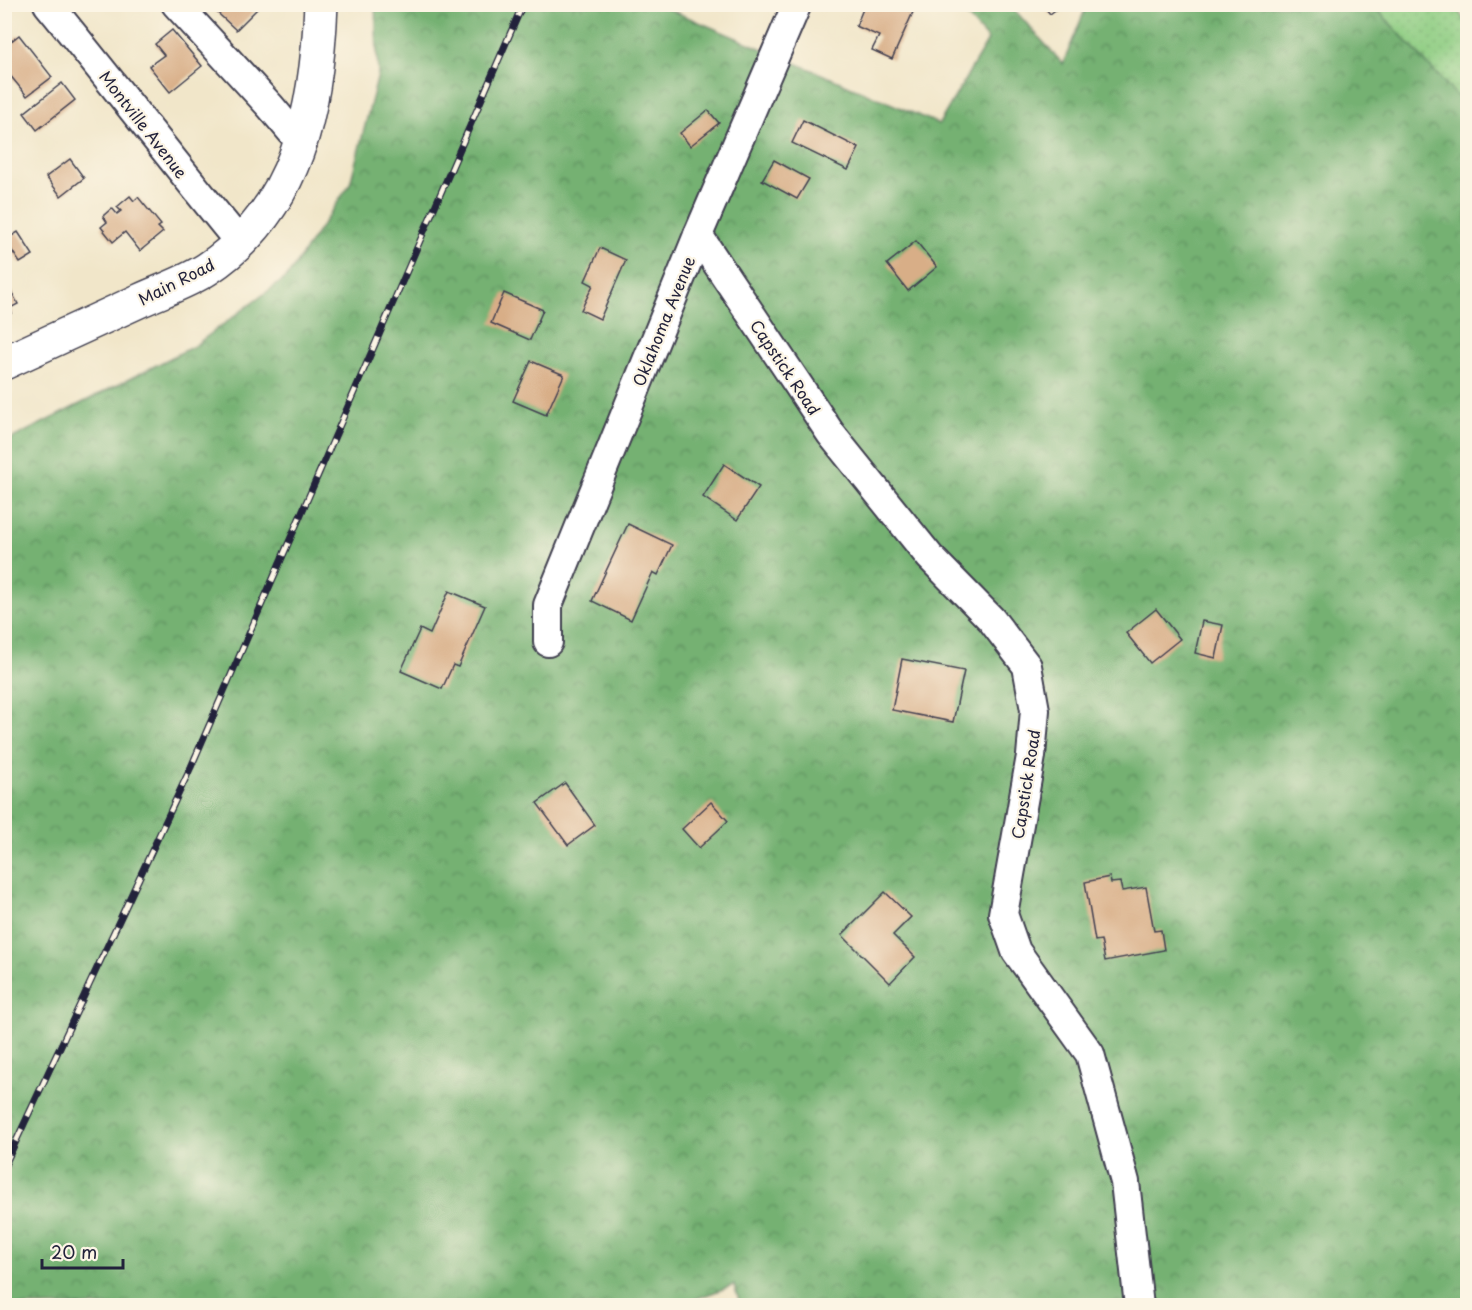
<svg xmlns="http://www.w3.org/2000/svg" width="1472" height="1310" font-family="'Playpen Sans',sans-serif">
<defs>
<pattern id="grass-dots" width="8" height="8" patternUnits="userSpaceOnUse" patternTransform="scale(1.5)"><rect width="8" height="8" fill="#90ce84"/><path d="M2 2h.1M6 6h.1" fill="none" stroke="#7cb173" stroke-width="1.8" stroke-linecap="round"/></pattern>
<pattern id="forest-crowns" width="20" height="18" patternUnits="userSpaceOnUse" patternTransform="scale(1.5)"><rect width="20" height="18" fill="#74b172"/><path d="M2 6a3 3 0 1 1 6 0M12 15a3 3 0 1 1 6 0" fill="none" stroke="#5f905f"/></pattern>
</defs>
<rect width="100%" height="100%" fill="#fcf5e5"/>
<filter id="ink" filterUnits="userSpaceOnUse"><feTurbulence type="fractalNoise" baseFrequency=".0167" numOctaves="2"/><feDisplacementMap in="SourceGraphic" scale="12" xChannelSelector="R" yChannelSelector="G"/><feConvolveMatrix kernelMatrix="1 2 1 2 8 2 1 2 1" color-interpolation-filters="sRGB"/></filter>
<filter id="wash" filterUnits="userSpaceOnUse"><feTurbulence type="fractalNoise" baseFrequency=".008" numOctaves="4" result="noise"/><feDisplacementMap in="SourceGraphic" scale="24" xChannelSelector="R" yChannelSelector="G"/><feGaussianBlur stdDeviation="1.35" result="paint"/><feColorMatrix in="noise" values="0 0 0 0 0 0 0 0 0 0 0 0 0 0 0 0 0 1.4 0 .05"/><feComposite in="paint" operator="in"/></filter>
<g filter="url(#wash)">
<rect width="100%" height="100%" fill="#f1e6c9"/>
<polygon fill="url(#grass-dots)" stroke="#597860" stroke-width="1.5" points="1373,5 1454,5 1467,24 1467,107"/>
<polygon fill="url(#forest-crowns)" stroke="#4b6a56" stroke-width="1.5" points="375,5 659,5 939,124 988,40 957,5 1010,5 1063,64 1087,5 1373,5 1467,107 1467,1305 741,1306 734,1285 676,1306 5,1306 5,442 194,346 287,277 350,184 378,75"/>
<g id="blocks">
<g fill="#d8ae87">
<polygon points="208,4 256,4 259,7 236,30"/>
<polygon points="865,4 897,4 913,12 892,59 872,50 879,36 856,26"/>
<polygon points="1042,4 1063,4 1050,14"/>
<polygon points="172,30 202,66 170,92 149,66 164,55 155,44"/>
<polygon points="19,35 52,77 27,96 4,68 4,47"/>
<polygon points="62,83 75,100 37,130 24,113"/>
<polygon points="708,110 719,123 690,146 680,133"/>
<polygon points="803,120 859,148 848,170 792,143"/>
<polygon points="70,159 84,178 61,196 46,177"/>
<polygon points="774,160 809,179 797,199 762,180"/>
<polygon points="130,196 134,201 138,197 161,225 158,227 163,232 140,251 125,232 113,242 101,227 107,222 103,216 112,208 117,214 121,211 117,207"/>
<polygon points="18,232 33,255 20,263 5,240"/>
<polygon points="916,241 937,267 908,291 887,264"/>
<polygon points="600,248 626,260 600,319 581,310 593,285 585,281"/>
<polygon points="4,278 18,304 10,308 12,313 4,317"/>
<polygon points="504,293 543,310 530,340 491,323"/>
<polygon points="531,361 564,375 546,415 513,401"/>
<polygon points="724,464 759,487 737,520 703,497"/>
<polygon points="628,524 672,545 658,575 653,572 631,620 592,601"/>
<polygon points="449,591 485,606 458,667 453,665 442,689 401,671 420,629 430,634"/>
<polygon points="1156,609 1180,639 1150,663 1126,633"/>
<polygon points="1202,621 1223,625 1216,658 1195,653"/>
<polygon points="902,659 964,671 953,722 892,710"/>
<polygon points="565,783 595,825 568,845 537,803"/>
<polygon points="711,802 728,821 699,848 682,829"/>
<polygon points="1110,877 1111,883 1120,882 1122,891 1146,887 1154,931 1161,930 1164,950 1105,961 1101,940 1095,941 1085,882"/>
<polygon points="885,892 911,917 893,935 915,957 890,983 842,935"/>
</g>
</g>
</g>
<g filter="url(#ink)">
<use href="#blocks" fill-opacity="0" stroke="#413f50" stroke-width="1.5"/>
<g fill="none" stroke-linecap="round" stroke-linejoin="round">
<g stroke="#413f50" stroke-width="32">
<g id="minor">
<path d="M48 4C113 83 175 164 240 243"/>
<polyline points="176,4 270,106 302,144"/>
<polyline points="698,235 831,434 930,557 991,619 1027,666 1035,710 1031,756 1003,914 1016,951 1090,1054 1125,1182 1139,1306"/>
<polyline points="548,642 548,605 698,235 797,4"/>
</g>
</g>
<g stroke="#413f50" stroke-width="36">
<path id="major" d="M4 363C50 342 96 321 141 300 163 290 187 282 207 269 299 208 317 107 321 4"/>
</g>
<use href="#minor" stroke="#fff" stroke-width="28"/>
<use href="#major" stroke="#fff" stroke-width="33"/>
<g stroke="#22223b" stroke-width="7">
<polyline id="rail" points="4,1167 191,767 523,4"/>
</g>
<use href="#rail" stroke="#fcf5e5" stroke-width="4.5" stroke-dasharray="14" stroke-linecap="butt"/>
</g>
</g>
<g text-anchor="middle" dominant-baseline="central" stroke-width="4.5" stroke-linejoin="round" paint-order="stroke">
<g font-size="16" fill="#22223b" stroke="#fcf5e5">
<text transform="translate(144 124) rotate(52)">Montville Avenue</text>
<text transform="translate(176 281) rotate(-27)">Main Road</text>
<text transform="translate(663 321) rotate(-68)">Oklahoma Avenue</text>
<text transform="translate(786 367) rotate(56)">Capstick Road</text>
<text transform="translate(1025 784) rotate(-81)">Capstick Road</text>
</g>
</g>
<rect width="1472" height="1310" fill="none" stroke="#fcf5e5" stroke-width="24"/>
<path d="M42 1259v9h81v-9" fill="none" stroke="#22223b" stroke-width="3"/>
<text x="51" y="1259" font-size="18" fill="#22223b" stroke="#fcf5e5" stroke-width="4.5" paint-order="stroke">20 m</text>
</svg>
